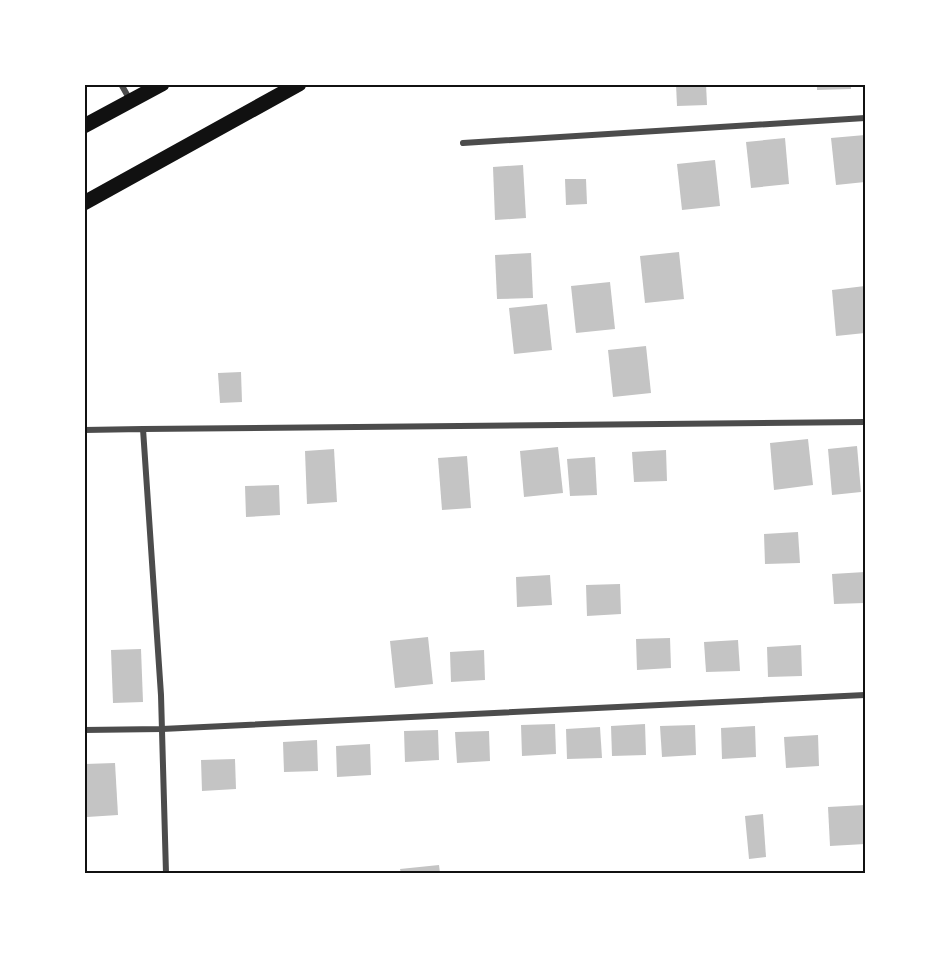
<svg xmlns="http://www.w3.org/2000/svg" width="949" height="957" font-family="Merriweather,serif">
<rect width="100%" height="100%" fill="#fff"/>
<g fill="#c4c4c4">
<polygon points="676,84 706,84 707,105 677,106"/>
<polygon points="817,84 851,84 851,89 817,90"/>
<polygon points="865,135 865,182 836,185 831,138"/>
<polygon points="785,138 789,184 751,188 746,142"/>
<polygon points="715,160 720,206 682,210 677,164"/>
<polygon points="523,165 526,218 495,220 493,167"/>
<polygon points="565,179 586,179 587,204 566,205"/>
<polygon points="679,252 684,299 645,303 640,256"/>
<polygon points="531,253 533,298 497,299 495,255"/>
<polygon points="610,282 615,329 576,333 571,286"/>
<polygon points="865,286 865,333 836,336 832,290"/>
<polygon points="547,304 552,350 514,354 509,308"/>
<polygon points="646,346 651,393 613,397 608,350"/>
<polygon points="241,372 242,402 220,403 218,373"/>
<polygon points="808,439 813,485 774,490 770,443"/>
<polygon points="857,446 861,492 832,495 828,449"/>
<polygon points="558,447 563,493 524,497 520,451"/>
<polygon points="334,449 337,502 307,504 305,451"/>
<polygon points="666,450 667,481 634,482 632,452"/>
<polygon points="467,456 471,508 442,510 438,458"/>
<polygon points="595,457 597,495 570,496 567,459"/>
<polygon points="279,485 280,515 246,517 245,486"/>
<polygon points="798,532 800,563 765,564 764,534"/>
<polygon points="865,572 865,603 834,604 832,574"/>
<polygon points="550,575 552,605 517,607 516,577"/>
<polygon points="620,584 621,614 587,616 586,585"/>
<polygon points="428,637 433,684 395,688 390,641"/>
<polygon points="670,638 671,668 637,670 636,639"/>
<polygon points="738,640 740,671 706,672 704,642"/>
<polygon points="801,645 802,676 768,677 767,647"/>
<polygon points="141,649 143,702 113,703 111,650"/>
<polygon points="484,650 485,680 451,682 450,652"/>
<polygon points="555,724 556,754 522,756 521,725"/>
<polygon points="645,724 646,755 612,756 611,726"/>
<polygon points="695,725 696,755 662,757 660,726"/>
<polygon points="755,726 756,757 722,759 721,728"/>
<polygon points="600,727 602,758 567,759 566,729"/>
<polygon points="438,730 439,760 405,762 404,731"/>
<polygon points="489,731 490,761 457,763 455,732"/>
<polygon points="818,735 819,766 786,768 784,737"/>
<polygon points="317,740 318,771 284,772 283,742"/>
<polygon points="370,744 371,775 337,777 336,746"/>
<polygon points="235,759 236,789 202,791 201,760"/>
<polygon points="115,763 118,815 87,817 85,764"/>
<polygon points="865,805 865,844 830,846 828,807"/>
<polygon points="763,814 766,857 749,859 745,816"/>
<polygon points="439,865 440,873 401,873 400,869"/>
</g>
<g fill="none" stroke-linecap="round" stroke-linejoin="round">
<g stroke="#4c4c4c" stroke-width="6">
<polyline points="121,84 130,100"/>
<polyline points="463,143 865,118"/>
<polyline points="143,429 865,422"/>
<polyline points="84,430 143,429 161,695 166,873"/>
<polyline points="84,730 162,729 865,695"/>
</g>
<g stroke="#111" stroke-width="15">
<polyline points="84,126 162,84"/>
<polyline points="84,203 299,84"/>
</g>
</g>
<rect width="949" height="957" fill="none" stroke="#ffffff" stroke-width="171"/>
<rect x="86" y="86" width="778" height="786" fill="none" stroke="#111" stroke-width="2"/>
</svg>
